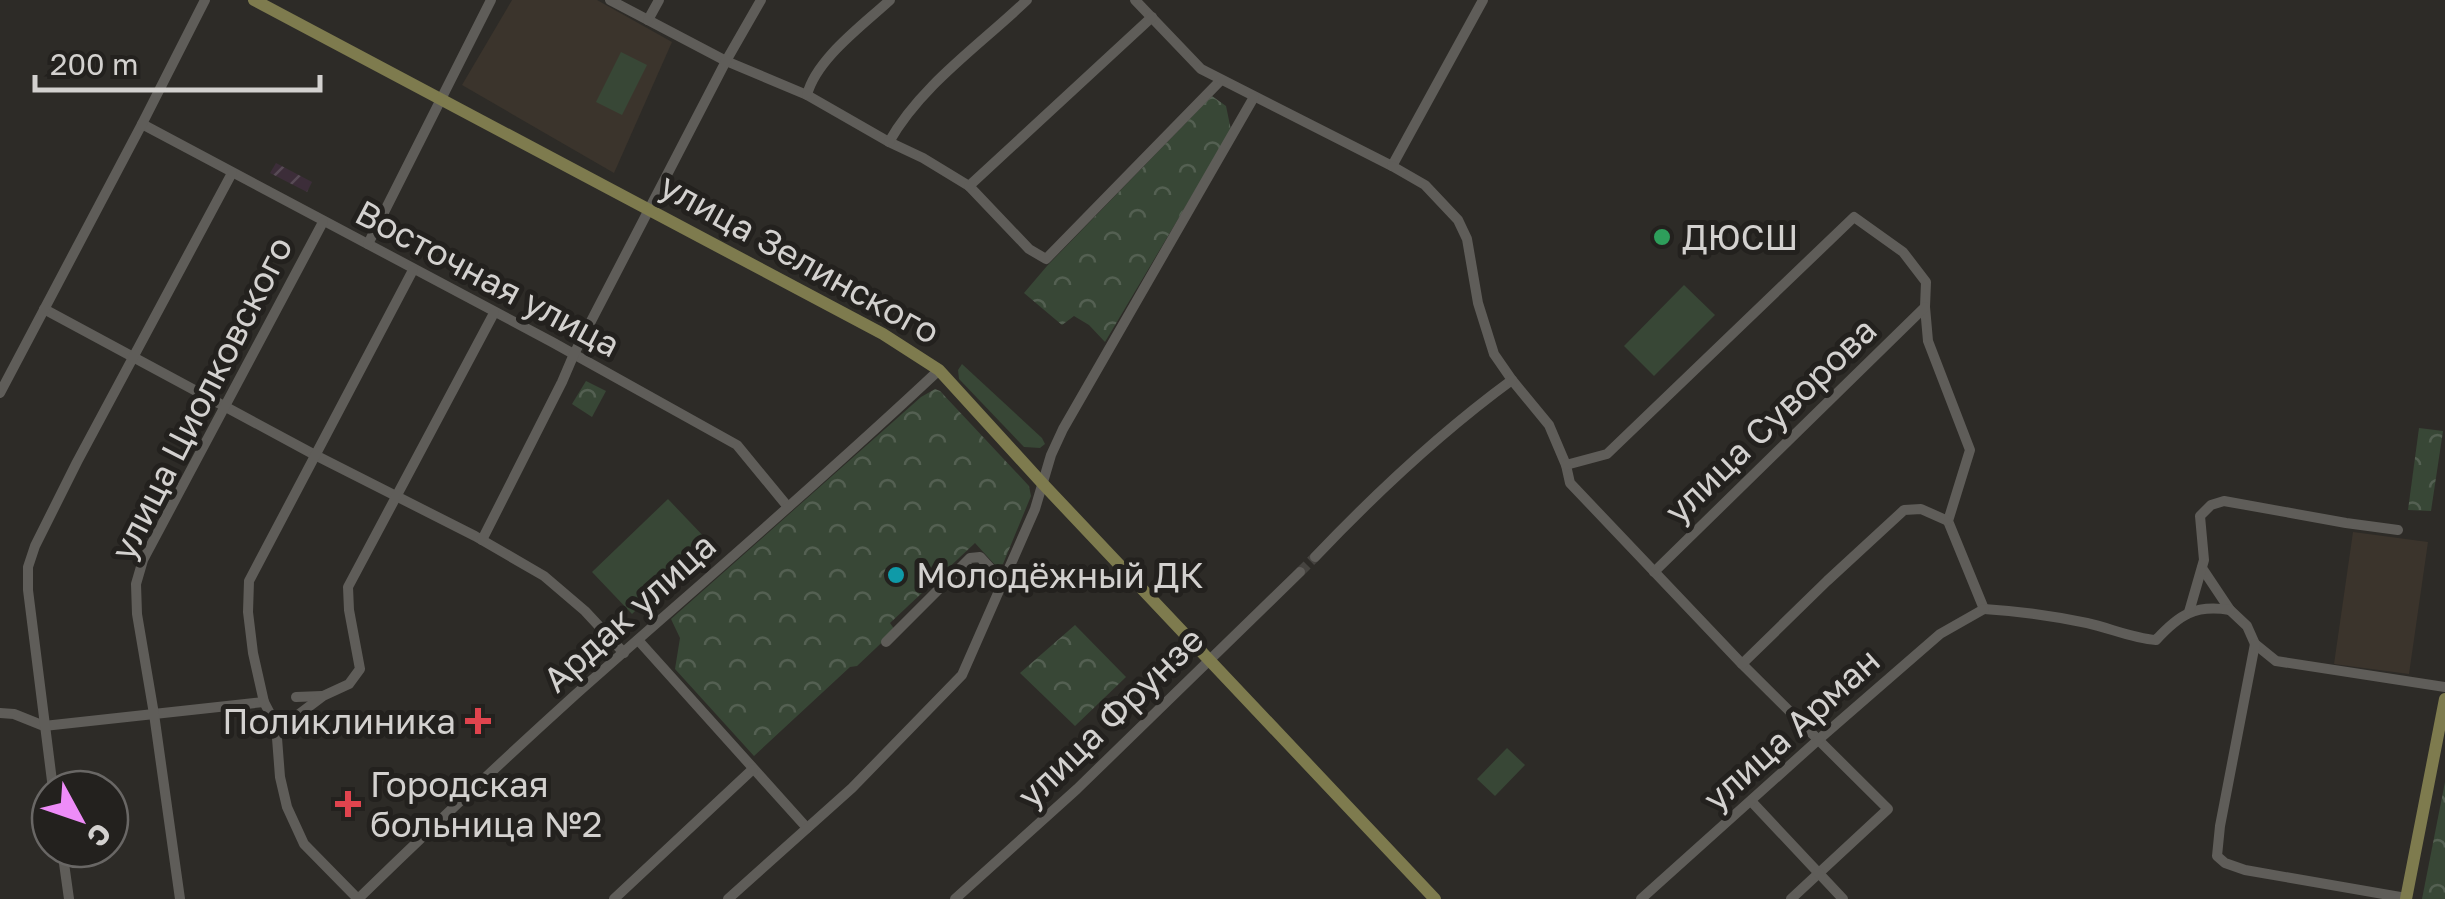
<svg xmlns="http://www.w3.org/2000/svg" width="2445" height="899" font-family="'Golos Text',sans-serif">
<defs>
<pattern id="industrial-furrows" width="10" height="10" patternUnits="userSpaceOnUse" patternTransform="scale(2.5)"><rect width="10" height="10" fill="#3c2d39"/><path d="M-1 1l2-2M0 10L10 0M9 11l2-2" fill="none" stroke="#574a55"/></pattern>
<pattern id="park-crowns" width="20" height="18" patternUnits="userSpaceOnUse" patternTransform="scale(2.5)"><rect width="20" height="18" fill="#384736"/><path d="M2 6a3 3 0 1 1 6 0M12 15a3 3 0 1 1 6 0" fill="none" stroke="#546052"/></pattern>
</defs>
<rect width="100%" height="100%" fill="#2d2b27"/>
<polygon fill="url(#industrial-furrows)" points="276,163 312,182 307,192 270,173"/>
<g fill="#3b342c">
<polygon points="512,0 597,0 672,42 614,173 462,85"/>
<polygon points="2353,532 2428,542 2409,674 2334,664"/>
</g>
<g fill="#384736">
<polygon points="621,52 647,65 622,115 596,102"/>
<polygon points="1684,285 1715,315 1654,376 1624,346"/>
<polygon points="962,364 1042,438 1045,444 1040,448 1024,447 959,379 958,370"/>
<polygon points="668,499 708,541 632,614 592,572"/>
<polygon points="1507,748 1525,765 1495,796 1477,779"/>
</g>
<g fill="url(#park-crowns)">
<polygon points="1212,96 1226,106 1231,130 1105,342 1089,325 1074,316 1062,325 1024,293 1047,266"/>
<polygon points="586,381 606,391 592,417 572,404"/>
<polygon points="935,389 940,391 1029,486 1031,496 1003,564 996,566 975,543 890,623 895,630 857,666 850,667 754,756 675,669 680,638 671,619 921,397"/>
<polygon points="2419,428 2443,431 2431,511 2408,510"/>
<polygon points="1075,625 1126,677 1075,726 1020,673"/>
<polygon points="2445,782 2445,899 2422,899"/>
</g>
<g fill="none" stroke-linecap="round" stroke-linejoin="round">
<polyline stroke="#464440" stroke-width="10" stroke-dasharray="10 5" stroke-linecap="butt" points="1300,572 1315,557"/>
<g stroke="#5f5d59" stroke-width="10">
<polyline points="610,0 726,61 807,95 889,142 923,158 969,186 1029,249 1046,259 1220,81"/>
<polyline points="1135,0 1201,69 1392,166 1483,0"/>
<polyline points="648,20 659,0"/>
<path d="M807 95C816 59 863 25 890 0"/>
<polyline points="142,124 552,342 737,445 788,507"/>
<path d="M889 142C920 86 981 44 1027 0"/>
<polyline points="1392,166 1425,185 1458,220 1467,239 1478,303 1494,354 1512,380 1549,425 1566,465 1570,483 1742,664 1888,809 1791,899"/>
<polyline points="969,186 1152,17"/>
<polyline points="368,244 491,0"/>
<polyline points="44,309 315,455 475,536 544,576 585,611 624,653"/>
<polyline points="0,393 142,124 205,0"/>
<polyline points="1566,465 1607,454 1854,217 1903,252 1926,282 1925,307 1928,341 1970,450 1948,521 1984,609"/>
<polyline points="482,540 562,382 574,354 726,61 761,0"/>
<path d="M1315 557C1375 494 1441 432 1512 380"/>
<polyline points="2202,568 2230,610 2247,626 2255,644 2276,661 2445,687"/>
<polyline points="1654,572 1925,307"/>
<path d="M1984 609C2018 611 2053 616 2087 623 2110 628 2132 638 2156 640 2179 615 2195 604 2230 610"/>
<polyline points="2189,612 2204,560 2200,516 2211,505 2224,501 2346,523 2398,530"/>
<polyline points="638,640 807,828"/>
<polyline points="886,642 970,558 980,557 1002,581"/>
<polyline points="2255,644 2220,826 2217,856 2225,863 2245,870 2406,898"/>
<polyline points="1742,664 1827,581 1904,510 1921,509 1948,521"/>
<polyline points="296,697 322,696"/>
<polyline points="0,713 14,714 44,726 264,702"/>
<polyline points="276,725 286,724 323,696 349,684 360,669 349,610 348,587 494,313"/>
<polyline points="53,789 28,590 28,567 35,546 77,462 232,173"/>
<polyline points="1751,801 1843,899"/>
<polyline points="62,849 69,899"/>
<polyline points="180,899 154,714 137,614 136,584 143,560 323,222"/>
<path d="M358 899C429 830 501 762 575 695 697 587 821 481 939 370"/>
<polyline points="358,899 304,844 287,807 280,777 276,725 264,702 253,653 248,612 249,581 413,270"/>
<polyline points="614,899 753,769"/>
<polyline points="728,899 852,788 962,675 1035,509 1051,455 1063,429 1254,97"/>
<polyline points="955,899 1077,789 1300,572"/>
<polyline points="1641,899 1818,740 1940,634 1984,609"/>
</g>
<g stroke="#7e7b4e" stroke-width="12">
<polyline points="254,0 883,334 939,370 1043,484 1435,899"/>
<polyline points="2406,899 2445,699"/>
</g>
</g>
<circle fill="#2e9e5b" stroke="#23211e" stroke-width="4" cx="1662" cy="237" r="10"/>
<circle fill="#0f9aa8" stroke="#23211e" stroke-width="4" cx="896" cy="575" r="10"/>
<g fill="#e0444e" stroke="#23211e" stroke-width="4">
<path d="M473 706h10v10h10v10h-10v10h-10v-10h-10v-10h10z"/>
<path d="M343 789h10v10h10v10h-10v10h-10v-10h-10v-10h10z"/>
</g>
<g text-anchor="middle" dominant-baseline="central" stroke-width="10" stroke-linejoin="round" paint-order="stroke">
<g font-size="35" fill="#d3d1cf" stroke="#23211e" text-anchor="start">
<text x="1682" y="237">ДЮСШ</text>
<text x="916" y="575">Молодёжный ДК</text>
<text x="456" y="721" text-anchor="end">Поликлиника</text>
<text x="370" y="784">Городская<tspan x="370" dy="40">больница №2</tspan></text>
</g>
<g font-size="35" fill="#d3d1cf" stroke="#23211e">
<text transform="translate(800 258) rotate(29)">улица Зелинского</text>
<text transform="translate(488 278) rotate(28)">Восточная улица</text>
<text transform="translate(201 398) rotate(-63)">улица Циолковского</text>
<text transform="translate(1770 420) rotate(-44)">улица Суворова</text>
<text transform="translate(629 612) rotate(-42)">Ардак улица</text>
<text transform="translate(1110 717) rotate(-44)">улица Фрунзе</text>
<text transform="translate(1791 729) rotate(-42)">улица Арман</text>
</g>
</g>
<g transform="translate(80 819) rotate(130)"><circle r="48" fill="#23211e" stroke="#696765" stroke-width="2.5"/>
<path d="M0-8L18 38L0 25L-18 38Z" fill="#ee8cf8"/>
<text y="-15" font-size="28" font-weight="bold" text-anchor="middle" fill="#d3d1cf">С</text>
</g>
<path d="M35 75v15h285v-15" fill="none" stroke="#d3d1cf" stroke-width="5"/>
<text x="50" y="75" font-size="30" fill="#d3d1cf" stroke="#23211e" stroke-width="8" paint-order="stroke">200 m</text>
</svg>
